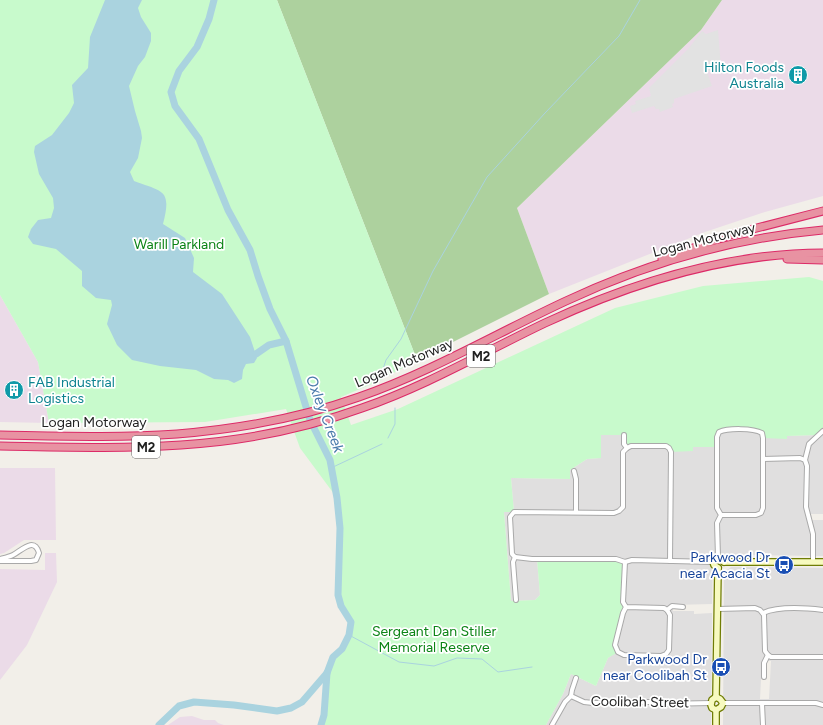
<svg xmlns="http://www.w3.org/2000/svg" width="823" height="725" font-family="Figtree,sans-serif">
<rect width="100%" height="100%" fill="#f2efe9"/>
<g fill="#e0dfdf" fill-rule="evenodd">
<polygon points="757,430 787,439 787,436 818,435 823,431 823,514 811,514 812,520 823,520 823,556 729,555 713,557 712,604 673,605 673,611 694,611 694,614 712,613 711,725 546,725 563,694 571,674 596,686 608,658 617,652 537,559 540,595 535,600 511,601 504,512 514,512 511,478 570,479 570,470 587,459 600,458 601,435 624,435 666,446 693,451 693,447 717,447 719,432"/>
<path d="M731 567 823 568V725H723L724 572ZM762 660 771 661 769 699H760Z"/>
</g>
<g fill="#ebdbe8">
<polygon points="722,0 823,0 823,196 765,212 705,232 549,294 517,208 701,30"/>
<polygon points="0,295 38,362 49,423 0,422"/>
<polygon points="0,468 55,468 56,540 24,540 4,553 0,554"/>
<polygon points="45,553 56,553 57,582 27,645 0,680 0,569 45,570"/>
<polygon points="192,716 204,720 215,720 218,723 224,725 168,725 180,717"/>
</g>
<polygon fill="#add19e" points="277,0 722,0 701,30 517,208 549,294 417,360"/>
<polygon fill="#c8facc" points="0,0 277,0 417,360 379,381 341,397 351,425 398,409 615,308 703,286 809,277 823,281 823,431 818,435 787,436 787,439 763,438 762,433 757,430 719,432 717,447 693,447 693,451 671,452 666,446 627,448 623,435 601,435 601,458 587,459 570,470 570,479 511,478 514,512 504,512 511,601 535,600 540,595 537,559 616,559 625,562 623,602 626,607 615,645 618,652 608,658 596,686 571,674 563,694 546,725 321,725 324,715 327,673 333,657 342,649 349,635 351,622 341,606 338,595 340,528 337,498 300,448 286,409 205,422 49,423 38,362 0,295"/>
<polygon fill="#e2e2e2" points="718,30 721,67 707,72 712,86 674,99 674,103 672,104 673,107 660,112 659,109 656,109 654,106 632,113 630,106 636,104 635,101 651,96 649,88 689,48 702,31 706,34"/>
<path fill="#aad3df" d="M105 0H142L138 8 141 17 151 33V41L145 57 138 66 129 86 135 111 141 131 142 138 138 158 130 172 134 181C163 192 172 189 163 224L185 238 194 258 193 272 222 294 250 337 257 358 254 363 246 364 243 370 242 379 234 383 228 380 214 379 196 370 160 366 132 360 117 345 107 324 112 305 111 300 96 298 82 286V271L56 249 33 244 28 237 31 229 38 220 51 218 54 208 53 198 39 174 34 152 35 146 52 135 69 113 74 103 72 85 88 68 90 37Z"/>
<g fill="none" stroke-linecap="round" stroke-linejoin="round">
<g stroke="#aad3df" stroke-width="1">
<polyline points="382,372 386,360 401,339 433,271 487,177 545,113 619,36 640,0"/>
<polyline points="388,438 395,424 395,408"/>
<polyline points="331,468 382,444"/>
<polyline points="349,635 399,662 434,666 457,658 482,659 498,672 532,667"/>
</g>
<g stroke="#aad3df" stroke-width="7">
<polyline points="256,354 269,345 286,341"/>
<polyline points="159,725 179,706 194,702 234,705 277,711 291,708 302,702 327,673 333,657 342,649 349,635 351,622 341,606 338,595 340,528 337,498 330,460 310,420 286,341 270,309 258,276 250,250 228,210 199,139 175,106 171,92 179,71 197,47 209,19 214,0"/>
<polyline points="321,725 324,715 327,673"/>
</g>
<g stroke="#a9a9a9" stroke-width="6">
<g id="street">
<polyline points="624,435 624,444 627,448"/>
<polyline points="763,459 800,458 805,460 807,466 806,507 813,534 813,562"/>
<polyline points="805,460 809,444 823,431"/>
<polyline points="574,471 576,479 576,512"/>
<polyline points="515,557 512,554 510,517 514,512 614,513 619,511 623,507 623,452 627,448 631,446 666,446 669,448 671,452 670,561"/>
<polyline points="515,557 532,559 616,559 625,562"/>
<polyline points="515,557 513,562 516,600"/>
<path d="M718 557 717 523 721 515 717 508V437L719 432C728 428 753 428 762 433L763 438V508L761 513 756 515H721"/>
<path d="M0 559C4 558 9 557 13 555 21 551 34 536 39 553L36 560 31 561H0"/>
<polyline points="625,562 623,602 626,607 623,613 615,645 618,652 624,655 661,656 666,654 669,650 670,615 667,610 664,608 626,607"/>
<polyline points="625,562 632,560 713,562"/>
<polyline points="718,609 755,608 760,610 764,615 765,651 768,655 771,657 823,657"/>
<polyline points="667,610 672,606 683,607"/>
<path d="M763 613C779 606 806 608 823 610"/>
<polyline points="764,677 764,663 768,655"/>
<polyline points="571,696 584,702 593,703 638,702 650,702 661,704 711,703"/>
<polyline points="723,703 816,703 823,705"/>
<polyline points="762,704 763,725"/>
<polyline points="552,725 565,702 571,696 572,690 576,678"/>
</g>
</g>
<g stroke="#707d05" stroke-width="8">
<g id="secondary">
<polyline points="724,562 823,562"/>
<polyline points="718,568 714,565 713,562 714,559 720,558 724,562"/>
<polyline points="716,697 718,568"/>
<polyline points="716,697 720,699 723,703 721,707 716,710"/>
<polyline points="716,697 712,700 711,705 712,708 716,710"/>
<polyline points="716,710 716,725"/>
</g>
</g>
<g stroke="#dc2a67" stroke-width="9">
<g id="highway">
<polyline points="662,259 730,235 823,211"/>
<polyline points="787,259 823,260"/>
<path d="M0 435C59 436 118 438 177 434 239 429 300 418 359 397 431 372 497 333 566 301 647 263 734 238 823 230"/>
<path d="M0 446C60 447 121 449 181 445 242 441 304 429 362 408 426 386 484 352 545 323 631 283 727 253 823 253"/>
</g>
</g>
<use href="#street" stroke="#fff" stroke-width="4"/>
<use href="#secondary" stroke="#f7fabf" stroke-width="5.5"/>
<use href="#highway" stroke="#e892a2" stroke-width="7"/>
</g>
<defs>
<g id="building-disc" transform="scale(1)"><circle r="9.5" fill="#0f9aa8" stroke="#fff"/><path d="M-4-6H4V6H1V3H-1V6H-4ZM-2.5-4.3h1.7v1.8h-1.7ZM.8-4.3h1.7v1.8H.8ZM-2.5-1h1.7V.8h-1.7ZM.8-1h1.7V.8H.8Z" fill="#fff"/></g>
<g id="bus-disc" transform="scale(1)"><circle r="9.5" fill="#1a4fb4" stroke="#fff"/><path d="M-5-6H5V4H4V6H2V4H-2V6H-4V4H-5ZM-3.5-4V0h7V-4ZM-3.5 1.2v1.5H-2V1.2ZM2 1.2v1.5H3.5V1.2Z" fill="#fff"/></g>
</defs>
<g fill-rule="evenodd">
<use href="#building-disc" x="798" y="75"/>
<use href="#building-disc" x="14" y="390"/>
<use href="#bus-disc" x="784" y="565"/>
<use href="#bus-disc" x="721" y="667"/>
</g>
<g text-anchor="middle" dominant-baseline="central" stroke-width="3.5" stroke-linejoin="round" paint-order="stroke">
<g fill="#fff" stroke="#646464" stroke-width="1">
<rect x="467" y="345" width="28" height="22" rx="3"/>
<rect x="132" y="436" width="28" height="22" rx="3"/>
</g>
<g font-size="13" font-weight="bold" fill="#222">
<text x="481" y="356">M2</text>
<text x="146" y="447">M2</text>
</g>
<g font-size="14" fill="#0d838f" stroke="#fff" text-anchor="end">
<text x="784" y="67">Hilton Foods<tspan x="784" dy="16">Australia</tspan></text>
<text x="28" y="382" text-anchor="start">FAB Industrial<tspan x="28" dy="16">Logistics</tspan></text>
</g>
<g font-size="14" fill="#222" stroke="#fff">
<text transform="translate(704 240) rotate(-14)">Logan Motorway</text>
<text transform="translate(404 363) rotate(-23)">Logan Motorway</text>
<text x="94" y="422">Logan Motorway</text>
<text transform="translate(640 702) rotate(1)">Coolibah Street</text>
</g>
<g font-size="14" fill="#0c8416" stroke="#fff">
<text x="179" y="244">Warill Parkland</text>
<text x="434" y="631">Sergeant Dan Stiller<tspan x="434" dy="16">Memorial Reserve</tspan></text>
</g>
<g font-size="14" fill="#164399" stroke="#fff" text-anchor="end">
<text x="770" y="557">Parkwood Dr<tspan x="770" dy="16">near Acacia St</tspan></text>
<text x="707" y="659">Parkwood Dr<tspan x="707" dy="16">near Coolibah St</tspan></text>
</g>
<g font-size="15" font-style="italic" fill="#4a7aab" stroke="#fff">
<text transform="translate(325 414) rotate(69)">Oxley Creek</text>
</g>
</g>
</svg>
